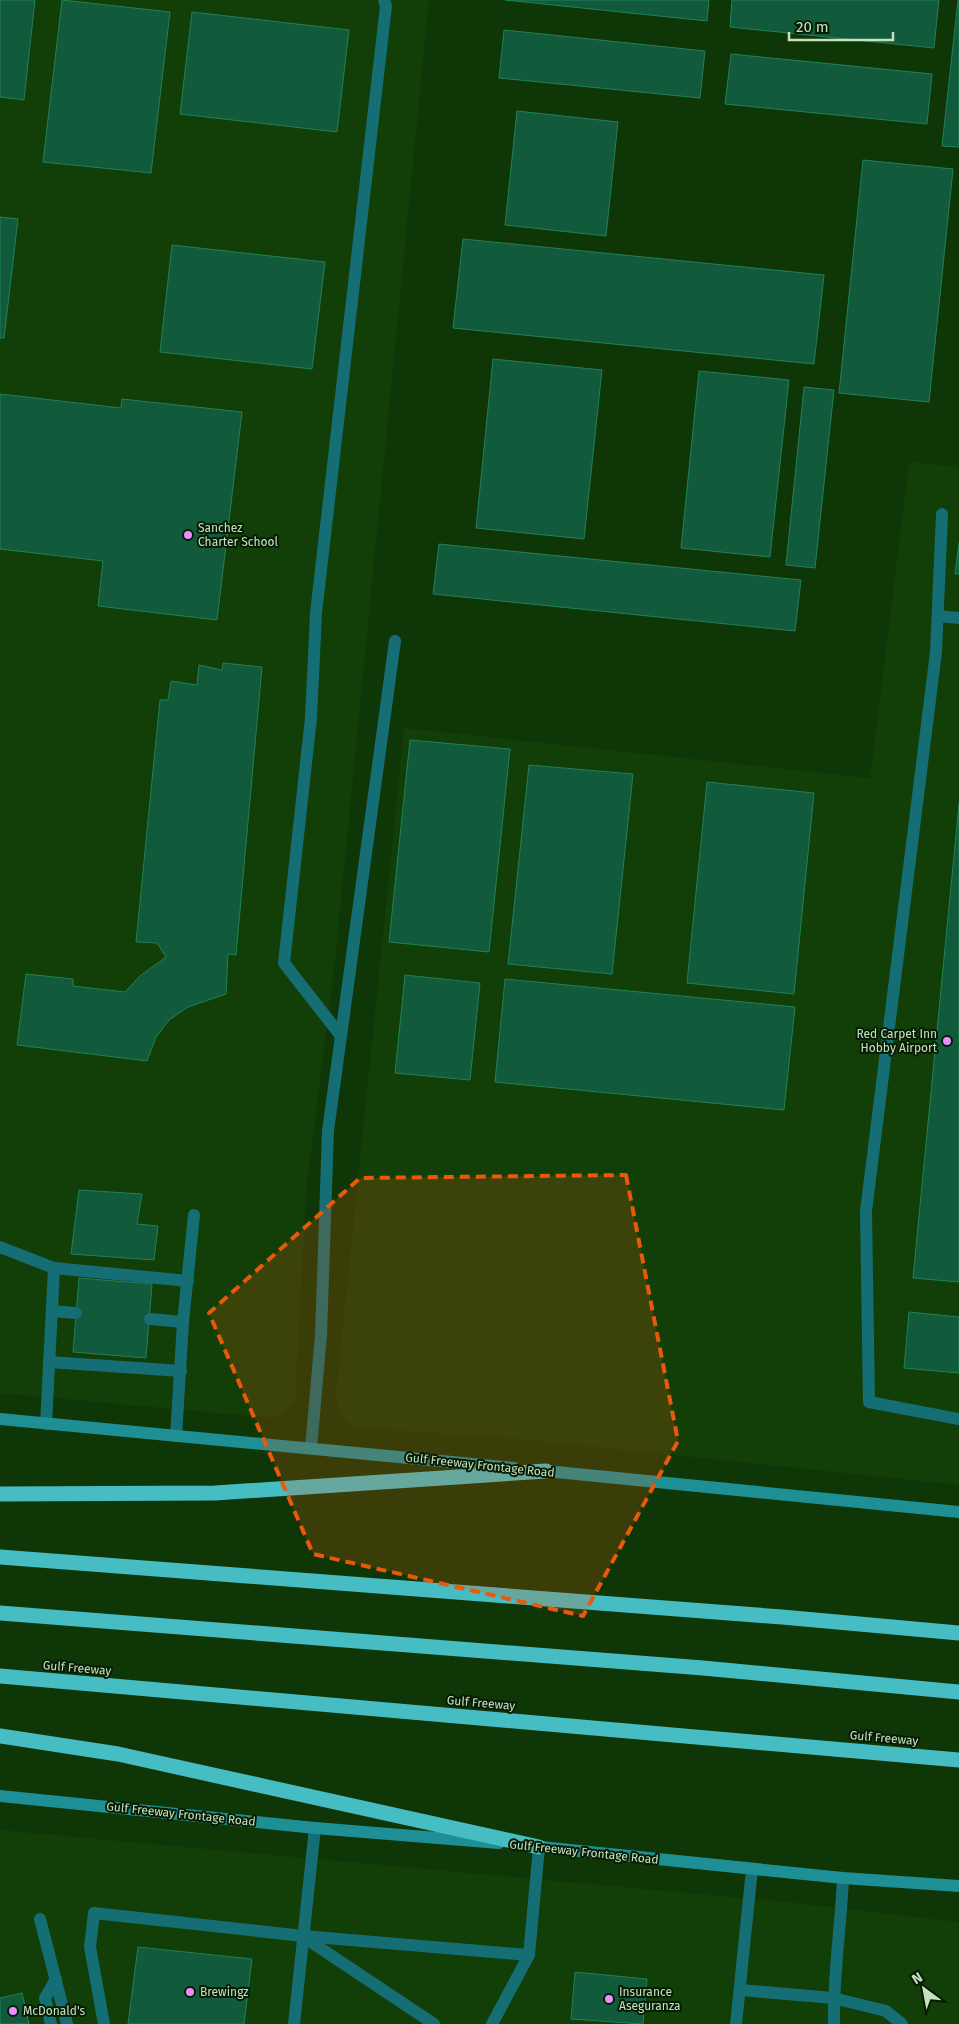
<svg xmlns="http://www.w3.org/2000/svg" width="959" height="2024" font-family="'Fira Sans',sans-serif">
<rect width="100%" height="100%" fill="#0f3607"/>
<g fill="#123e08">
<polygon points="0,0 429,0 335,962 306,1192 295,1401 273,1418 0,1393"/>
<polygon points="909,462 959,467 959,1485 532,1440 354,1427 340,1417 336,1394 404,728 870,778"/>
<polygon points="0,1830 787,1902 959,1922 959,2024 0,2024"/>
</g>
<g fill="#115b3c" stroke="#218058">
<polygon points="0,0 35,0 24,100 0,97"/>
<polygon points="62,0 170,12 151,173 43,162"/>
<polygon points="505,0 709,0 707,21"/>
<polygon points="732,0 939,0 934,48 730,27"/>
<polygon points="958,0 959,0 959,147 942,146"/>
<polygon points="192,12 349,30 337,132 180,114"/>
<polygon points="504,30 705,51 700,98 499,78"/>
<polygon points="731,54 932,74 927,124 725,104"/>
<polygon points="517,111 618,122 606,236 505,225"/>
<polygon points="863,160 953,169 929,402 839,393"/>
<polygon points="0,217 18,219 4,338 0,338"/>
<polygon points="463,239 824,275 814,364 453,328"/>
<polygon points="172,245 325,262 312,369 160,352"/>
<polygon points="493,359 602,370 584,539 476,528"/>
<polygon points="699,371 789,380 770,557 681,548"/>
<polygon points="804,387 834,390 815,568 786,565"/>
<polygon points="0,394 121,408 122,399 242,412 217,620 98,606 103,561 0,549"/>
<polygon points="959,543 959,574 955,574"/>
<polygon points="439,544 801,580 795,631 433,594"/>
<polygon points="223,663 262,667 236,955 228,954 226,994 188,1007 169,1020 156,1037 147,1061 17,1045 26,974 73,979 73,986 125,992 140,976 166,957 157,943 136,942 160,700 168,700 171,681 197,685 199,665 222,670"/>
<polygon points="410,740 510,749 489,952 389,942"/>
<polygon points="529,765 633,774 612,974 508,964"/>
<polygon points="707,782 814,793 794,994 687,983"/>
<polygon points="959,804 959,1282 913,1278"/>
<polygon points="405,975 480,983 470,1080 395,1073"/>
<polygon points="505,979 795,1007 784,1110 495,1082"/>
<polygon points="79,1190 142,1194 137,1224 158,1226 154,1260 71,1254"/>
<polygon points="79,1278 152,1284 146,1358 73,1352"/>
<polygon points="909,1312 959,1317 959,1373 904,1368"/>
<polygon points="138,1947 252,1959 244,2024 128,2024"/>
<polygon points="575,1972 647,1979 643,2024 571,2019"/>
<polygon points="22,1993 29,2024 0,2024 0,1998"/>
</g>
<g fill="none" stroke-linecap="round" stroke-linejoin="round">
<g stroke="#156e73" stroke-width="12">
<polyline points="942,514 936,652 866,1211 869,1402 959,1419"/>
<polyline points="938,616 959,618"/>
<polyline points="341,1036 284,963 311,718 316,613 386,6 384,0"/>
<polyline points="0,1247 54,1268"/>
<polyline points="52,1311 76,1313"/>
<polyline points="150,1319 183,1322"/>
<polyline points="49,1362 181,1371"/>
<polyline points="46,1424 54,1268 188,1281"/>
<polyline points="176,1436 183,1322 194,1215"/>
<polyline points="311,1448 321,1335 328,1131 395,641"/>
<polyline points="40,1919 67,2024"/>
<polyline points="305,1938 434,2024"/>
<polyline points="740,1990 833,1998 886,2011 902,2024"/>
<polyline points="51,2024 45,1998 56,1979"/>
<polyline points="104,2024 90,1947 94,1913 303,1936 529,1955 539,1847"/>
<polyline points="294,2024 315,1828"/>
<polyline points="492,2024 529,1955"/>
<polyline points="736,2024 752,1869"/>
<path d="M834 2024C833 1975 841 1926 843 1878"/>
</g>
<g stroke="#1d8f95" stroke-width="12">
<polyline points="0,1419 514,1468"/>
<polyline points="536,1470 959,1512"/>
<polyline points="0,1796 315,1828 499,1843"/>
<polyline points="531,1846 843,1878 959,1886"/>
</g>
<g stroke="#46bcc3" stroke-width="15">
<polyline points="0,1494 215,1493 546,1471"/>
<polyline points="0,1557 782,1617 959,1633"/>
<polyline points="0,1613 703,1668 959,1692"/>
<polyline points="0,1676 959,1760"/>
<polyline points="0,1736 118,1754 539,1847"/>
</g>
</g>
<path fill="#e8590c" fill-opacity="0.2" stroke="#e8590c" stroke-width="4" stroke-dasharray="10 6" stroke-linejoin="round" d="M626 1175 678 1441 583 1616 313 1554 209 1313 360 1178Z"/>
<g fill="#ea8dfd" stroke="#061b03" stroke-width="2">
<circle cx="188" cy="535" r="5"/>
<circle cx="947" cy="1041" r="5"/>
<circle cx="190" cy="1992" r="5"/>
<circle cx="609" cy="1999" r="5"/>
<circle cx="13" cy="2011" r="5"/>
</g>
<g text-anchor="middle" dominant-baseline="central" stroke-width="4" stroke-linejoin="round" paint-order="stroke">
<g font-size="12" fill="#c5e1bf" stroke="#061b03" text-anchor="start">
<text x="198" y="528">Sanchez<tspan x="198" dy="14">Charter School</tspan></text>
<text x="937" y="1034" text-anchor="end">Red Carpet Inn<tspan x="937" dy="14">Hobby Airport</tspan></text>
<text x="200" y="1992">Brewingz</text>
<text x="619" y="1992">Insurance<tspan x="619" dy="14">Aseguranza</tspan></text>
<text x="23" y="2011">McDonald's</text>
</g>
<g font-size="12" fill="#c5e1bf" stroke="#061b03">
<text transform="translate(480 1465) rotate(6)">Gulf Freeway Frontage Road</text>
<text transform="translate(77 1668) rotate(5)">Gulf Freeway</text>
<text transform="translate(481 1703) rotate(5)">Gulf Freeway</text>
<text transform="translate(884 1738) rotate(5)">Gulf Freeway</text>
<text transform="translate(181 1814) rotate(6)">Gulf Freeway Frontage Road</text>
<text transform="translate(584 1852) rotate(6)">Gulf Freeway Frontage Road</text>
</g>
</g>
<g transform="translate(924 1989) rotate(328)" stroke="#061b03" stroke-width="4" paint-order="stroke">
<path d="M0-4L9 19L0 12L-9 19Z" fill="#c5e1bf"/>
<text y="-8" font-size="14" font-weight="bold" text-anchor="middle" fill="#c5e1bf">N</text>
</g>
<path d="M789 32v8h104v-8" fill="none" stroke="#c5e1bf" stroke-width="2.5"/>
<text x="796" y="32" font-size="15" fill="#c5e1bf" stroke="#061b03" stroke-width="4" paint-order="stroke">20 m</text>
</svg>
